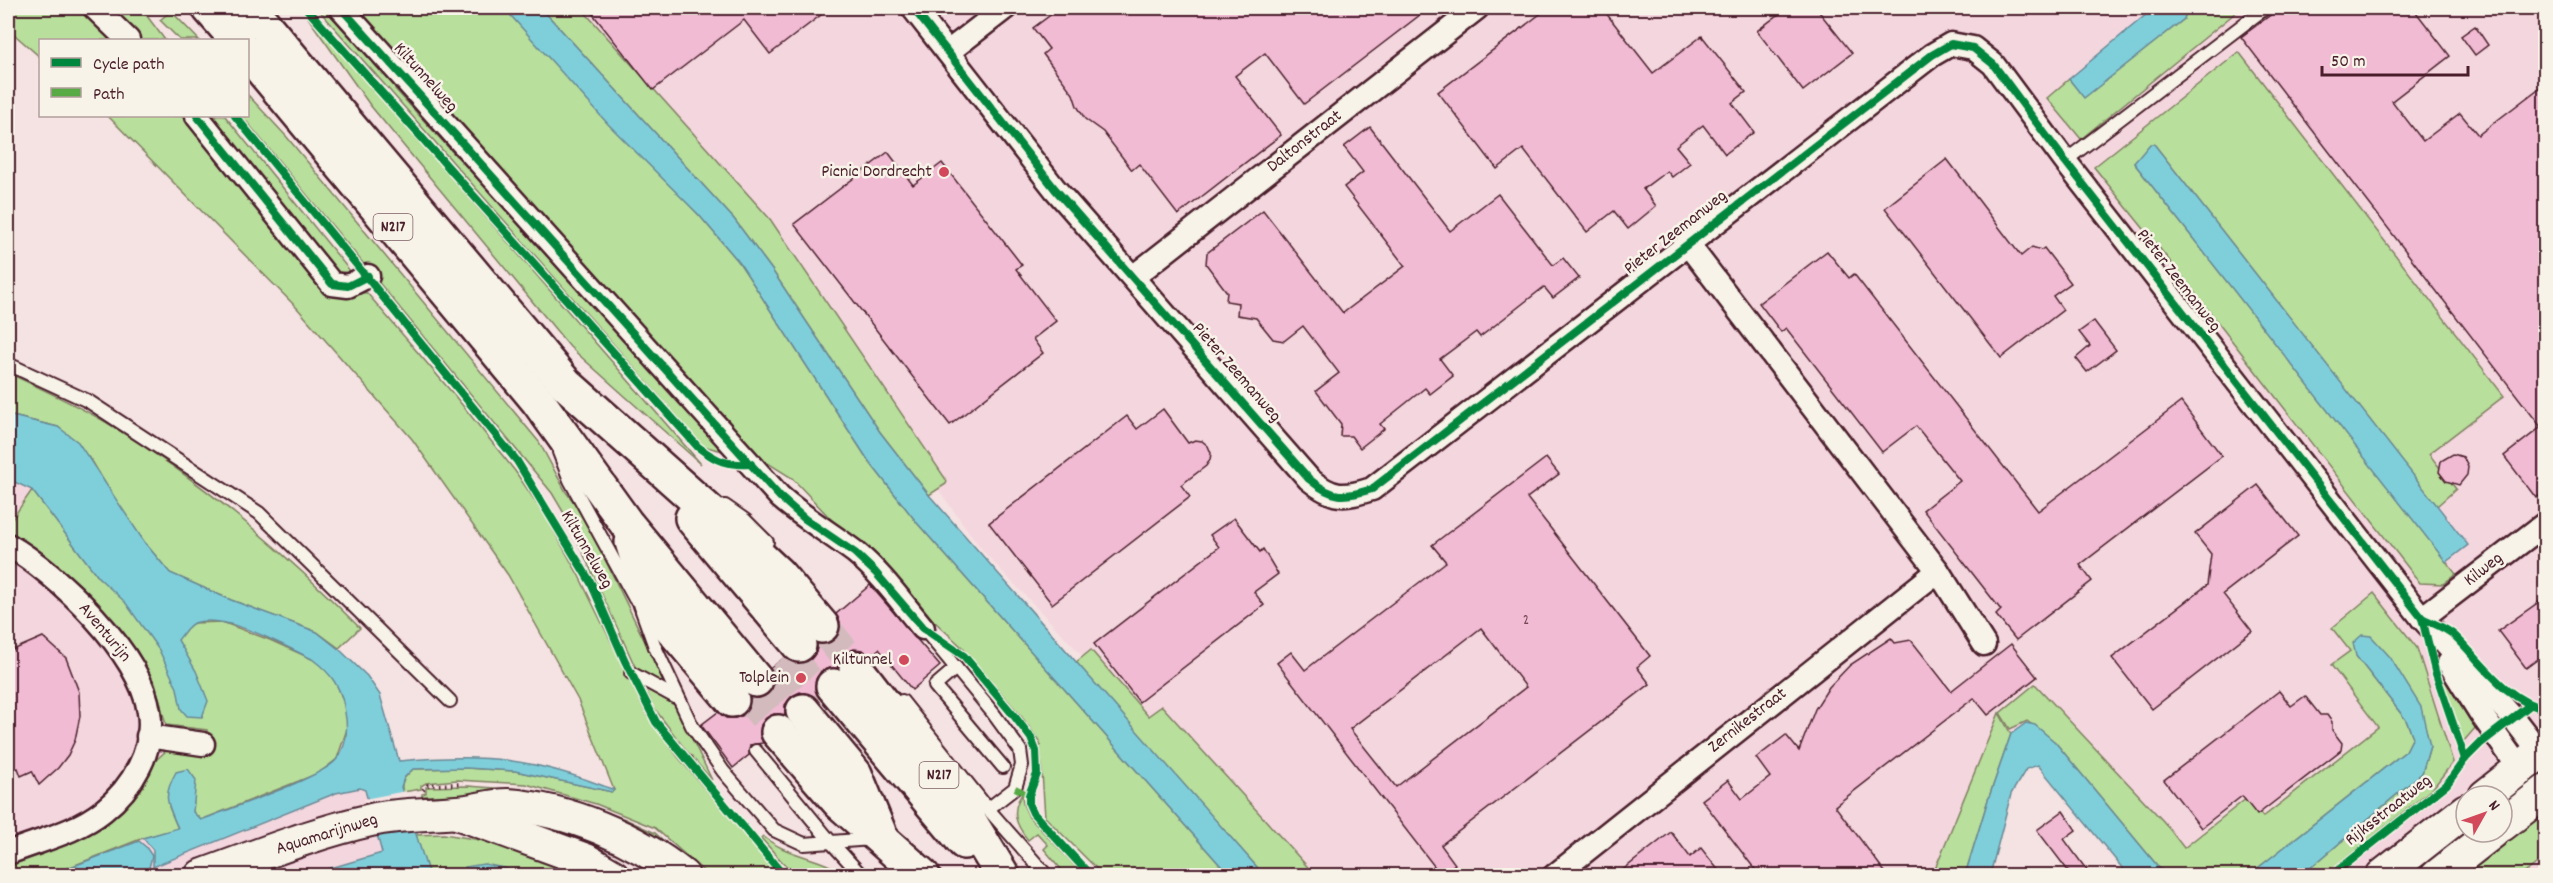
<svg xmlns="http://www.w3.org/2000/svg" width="2553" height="883" font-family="Dekko,sans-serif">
<rect width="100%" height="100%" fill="#f5e2e2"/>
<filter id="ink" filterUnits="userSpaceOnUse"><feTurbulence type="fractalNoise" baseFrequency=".0167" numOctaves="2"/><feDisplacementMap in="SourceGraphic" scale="12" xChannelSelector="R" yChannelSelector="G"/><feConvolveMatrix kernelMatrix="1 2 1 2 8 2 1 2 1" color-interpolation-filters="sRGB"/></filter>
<g filter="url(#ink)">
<g fill="#f4d6de" fill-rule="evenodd">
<path d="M551 8H2545V875H2134L2031 747 1976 875H1291L983 551 746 225ZM2466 796H2502V832H2466Z"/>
<polygon points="8,462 348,673 396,875 8,875"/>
</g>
<g fill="#b8df9b" stroke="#817f63" stroke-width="1.5">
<polygon points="8,8 81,8 116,40 40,40 40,57 8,29"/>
<polygon points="105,8 141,8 165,40 138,40"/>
<polygon points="301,8 304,8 701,464 570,347 370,105"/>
<polygon points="317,8 330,8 395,81 395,89 456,156 464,156 726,452 703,446"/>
<polygon points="355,8 504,8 699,215 739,262 868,460 918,524 1229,875 1103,875 1045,817 1040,742 1021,716 962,647 882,573 792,478 758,457"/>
<polygon points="541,8 581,8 770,219 947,481 946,484 929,495 880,432 772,270 734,219"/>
<polygon points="2187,8 2240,9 2081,139 2047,98 2069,79 2084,97 2184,19"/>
<polygon points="171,11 199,40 180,40 160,20"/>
<polygon points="2239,52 2504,396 2429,454 2456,489 2437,506 2154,144 2134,163 2456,574 2443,584 2420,583 2177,270 2094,167"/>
<polygon points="248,95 286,136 539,442 566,492 583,514 712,780 685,749 654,708 568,520 552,493 242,116 248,116"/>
<path d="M108 116H185L295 252 354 292 367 293 455 396 515 471 546 517 579 576 647 715 678 757 779 875H708L655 828 596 804 526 784 457 780 426 783 421 786V789L403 792C399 781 406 776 413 769L466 768 515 771 612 792 614 790 578 700 508 575 412 439 297 308Z"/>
<polygon points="207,116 225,116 350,271 338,274"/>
<path d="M8 373C42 389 77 405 109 424 200 479 286 553 360 628L339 648 317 632 231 600 170 573 145 543 115 500 92 461 58 427 8 415Z"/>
<polygon points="32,490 99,578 194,623 222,622 270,640 312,659 325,668 336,682 344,703 348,726 337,759 319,773 201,820 193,812 195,780 169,807 178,829 143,838 50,875 8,875 8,863 112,819 141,790 156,760 167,750 205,754 207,730 166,725 155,683 125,636 78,585 46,557 8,530 8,525"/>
<polygon points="2374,593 2417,648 2453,762 2433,788 2325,875 2302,875 2422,773 2430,746 2356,656 2406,720 2413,737 2406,751 2249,875 2165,875 2055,742 2027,721 2010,729 2000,713 2035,684 2164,822 2184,848 2247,798 2263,817 2378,727 2331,665 2350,651 2332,628"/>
<polygon points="1091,650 1148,716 1162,706 1315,875 1264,875 1075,663"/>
<polygon points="2440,670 2476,727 2463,742 2440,674"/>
<polygon points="1999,713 2011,734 1987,803 1965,875 1932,876"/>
<polygon points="468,786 534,791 559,797 625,819 655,833 701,875 472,795 422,796 422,794 426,793 426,787"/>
<path d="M1022 794 1023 804 1029 817 1079 870 1073 875H1066L1044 849 1048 845 1037 833 1028 840C1016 825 1010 812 1022 794Z"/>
<polygon points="2545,802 2545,857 2522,875 2451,876"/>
<polygon points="444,834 504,844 572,870 579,875 521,875 504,868 466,867 467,875 429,875 415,835"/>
<path d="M763 836C787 857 820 856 845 875H794L761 838Z"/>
</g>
<g fill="#7fcfdb" stroke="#6a8995" stroke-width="1.5">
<polygon points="504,8 541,8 734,219 772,270 880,432 929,495 1264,875 1229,875 918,524 868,460 739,262 699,215 608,124"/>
<polygon points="2154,8 2187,8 2184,19 2084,98 2069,79"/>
<polygon points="2150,144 2154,144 2468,545 2446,562 2134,163"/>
<path d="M8 415 58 427 78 442 145 543 170 573 231 600 317 632 341 651 367 676 380 695 399 761C485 753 534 758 614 790L612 792 515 771 466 768 413 769 404 778 401 787 429 875H307L382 853 365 790 360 788 336 793 153 867V850L143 838 178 828C167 803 162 797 176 772L188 769 196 780 193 812 201 820C228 809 321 778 336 760 347 747 348 728 345 712 342 688 331 673 312 659 282 645 227 613 194 623 187 626 183 634 178 640L196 671 208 701 202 717 187 716 181 709 177 688 159 650 125 602 99 578 32 490 8 479Z"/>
<polygon points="2362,635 2371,636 2390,657 2421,707 2430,746 2422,773 2302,875 2249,875 2406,751 2413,737 2406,720 2356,656 2353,643"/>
<polygon points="2026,723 2035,725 2055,742 2165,875 2128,875 2038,765 2026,769 2011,794 1990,875 1965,875 1987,803 2011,734"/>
<polygon points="139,841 146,847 152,856 149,868 124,875 50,875"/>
<polygon points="484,864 504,868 521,875 467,875 465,867"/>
</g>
<polygon fill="#f5e2e2" points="406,791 417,833 394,833 374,836 364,799"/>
<g fill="#f1bbd3" stroke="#4a1f2b" stroke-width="1.5" fill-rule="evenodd">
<polygon points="588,8 830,8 770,54 744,20 653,90"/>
<polygon points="1060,8 1429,8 1304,104 1265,53 1235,76 1281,135 1178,215 1139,164 1132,170 1103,132 1085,119 1077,106 1073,94 1043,54 1049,49 1033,28"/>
<polygon points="1548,8 1602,8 1653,73 1702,36 1746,92 1732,103 1754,132 1725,154 1703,125 1676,146 1690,163 1672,177 1667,171 1643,189 1656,206 1628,229 1614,211 1587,232 1523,149 1497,169 1438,92"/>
<polygon points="1787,8 1816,8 1852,53 1803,91 1757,31"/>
<polygon points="2280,8 2413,8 2450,56 2392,101 2423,141 2460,113 2478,135 2546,83 2546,491 2536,498 2504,456 2541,427 2241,37"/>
<polygon points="2475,26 2488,45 2475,55 2461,36"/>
<polygon points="1370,127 1450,231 1498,194 1553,265 1563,258 1579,278 1553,298 1544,287 1480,337 1476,332 1440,359 1453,376 1430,394 1425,388 1380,424 1384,429 1360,448 1351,436 1340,436 1341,424 1316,391 1339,373 1303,326 1284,341 1273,339 1256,318 1237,315 1238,303 1226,301 1227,292 1206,264 1207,253 1263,210 1343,313 1405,266 1344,187 1363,172 1344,147"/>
<polygon points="888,152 913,185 942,163 1022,265 1016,269 1056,321 1033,339 1043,353 950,425 794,224"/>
<polygon points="1947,159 2021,256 2032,247 2041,250 2044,248 2071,283 2053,296 2063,310 2001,358 1885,208"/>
<polygon points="1827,251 1849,278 1854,274 2038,511 2181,402 2222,456 2080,565 2092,581 2016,640 1996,615 2001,610 1923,510 1960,481 1916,426 1882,452 1786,328 1781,332 1759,303"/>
<polygon points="2094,321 2116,350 2087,372 2076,358 2090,346 2079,332"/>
<polygon points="1163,409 1188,443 1195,440 1202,441 1208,446 1211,453 1210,460 1206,466 1181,485 1190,497 1052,604 989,523 1127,416 1137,429"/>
<polygon points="2453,454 2463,457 2468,467 2467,475 2459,485 2446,481 2439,472 2441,461"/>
<path d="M1546 458 1559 474 1527 498 1650 656 1637 667 1650 684 1441 845 1455 864 1441 875 1277 663 1291 652 1305 670 1446 562 1432 545ZM1481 628 1526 687 1396 787 1350 729Z"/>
<polygon points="2258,485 2298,536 2223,594 2252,631 2152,709 2112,658 2207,585 2211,554 2195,534"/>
<polygon points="1234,518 1260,552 1263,549 1278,574 1254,592 1264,605 1139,702 1094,644 1219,547 1210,535"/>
<polygon points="870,585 940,666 912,690 879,649 870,656 863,650 854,649 845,653 839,660 838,668 829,668 821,671 816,679 815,689 819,698 800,692 792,696 785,705 785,715 774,714 766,718 761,725 760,735 763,743 750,745 749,755 733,768 701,725 718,712 726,718 735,718 744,715 749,707 750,698 760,698 767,695 773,687 775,677 771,668 785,657 793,663 803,663 811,659 816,652 817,644 826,644 834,641 840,632 840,622 836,614"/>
<polygon points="2546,597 2546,653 2526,668 2498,631"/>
<polygon points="43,637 66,658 79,692 80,716 75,740 68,755 58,768 39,785 32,771 21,776 18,768 8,772 8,652"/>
<polygon points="1891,638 1895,643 1911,640 1951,691 2011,644 2037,677 1988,715 1974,698 1835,806 1888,876 1760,876 1702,800 1728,780 1742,799 1770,777 1756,758 1786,735 1799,751 1815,709 1829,687 1850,665"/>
<polygon points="2279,691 2291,706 2305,696 2320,715 2327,715 2332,722 2332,730 2342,743 2341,750 2257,815 2242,796 2201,828 2164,780"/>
<polygon points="2063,811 2076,830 2064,839 2091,876 2072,876 2037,830"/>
<polygon points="1671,832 1690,857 1701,848 1723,876 1615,876"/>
</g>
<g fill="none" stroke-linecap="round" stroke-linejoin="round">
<g stroke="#d3bbbd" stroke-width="33" stroke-dasharray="33 16" stroke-linecap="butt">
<polyline points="822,626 856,668"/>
<polyline points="786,655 821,697"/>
<polyline points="769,670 803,711"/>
<polyline points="744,690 778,732"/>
</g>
<g stroke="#4a1f2b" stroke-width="16">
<g id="lane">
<polyline points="2065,161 2265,8"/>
<polyline points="8,364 88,401 259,513 450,701"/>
<polyline points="559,452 570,480 635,599"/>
<polyline points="725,506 745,520 767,542"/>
<polyline points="642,611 655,647 692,726 723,771 774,830 804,844 872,839"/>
<polyline points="923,628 993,713 1020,750 1022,765 1015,788 988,809"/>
<polyline points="956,668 935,686 1003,767"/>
<polyline points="631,673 677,698"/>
<polyline points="902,701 988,809 1047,876"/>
<polyline points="756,751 830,841 862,876"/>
</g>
</g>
<g stroke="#4a1f2b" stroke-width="27">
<g id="street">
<polyline points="95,8 128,40"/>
<path d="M341 8 780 497C804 518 830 533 855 552 881 573 902 603 923 628"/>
<path d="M913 8 1055 189 1309 479C1333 499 1344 498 1372 489L1932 55 1951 44 1973 48 1993 64 2065 161 2422 618 2513 718 2540 753"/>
<polyline points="948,52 1005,8"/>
<polyline points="197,116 332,284 348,286 368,276"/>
<polyline points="1687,243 1938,571 1984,644"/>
<polyline points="1133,277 1477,8"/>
<path d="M8 545C57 573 141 653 149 712 155 750 132 788 103 811 77 832 38 841 8 853"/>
<polyline points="2422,618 2546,523"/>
<polyline points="2449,663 2481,714 2520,769"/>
<polyline points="148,736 203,744"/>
<polyline points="1554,876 1938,571"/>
</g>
</g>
<g stroke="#4a1f2b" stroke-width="36">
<g id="secondary">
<polyline points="2485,796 2546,748"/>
<polyline points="457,813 586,860 613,876"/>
<polyline points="2502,825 2546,791"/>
<path d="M201 876C257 856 313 833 371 820 400 813 428 815 457 812 473 811 491 805 507 805 568 809 636 838 683 876"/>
<polyline points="2382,876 2466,810"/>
<polyline points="2437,876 2493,832"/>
</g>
</g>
<g stroke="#4a1f2b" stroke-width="38">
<g id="primary">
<polyline points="209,8 237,40"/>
<polyline points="250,8 566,384 747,545 778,574 822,626"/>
<polyline points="248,53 538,401 626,523 756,680"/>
<polyline points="692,518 799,645"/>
<polyline points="632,542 651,604 732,700"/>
<polyline points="856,668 952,792 1003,876"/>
<polyline points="833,686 964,842"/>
<polyline points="803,711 855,774 879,832"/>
<polyline points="778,732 839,802 923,876"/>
</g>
</g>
<g stroke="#4a1f2b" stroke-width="4" stroke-dasharray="1.5 4.5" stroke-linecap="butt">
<polyline points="687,761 696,754"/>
<polyline points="423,790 428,785 463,784"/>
<polyline points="1087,876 1089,874"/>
</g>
<use href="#lane" stroke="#f7f3e8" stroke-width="12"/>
<use href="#street" stroke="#f7f3e8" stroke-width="22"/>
<use href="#secondary" stroke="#f7f3e8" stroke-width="32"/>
<use href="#primary" stroke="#f7f3e8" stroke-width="33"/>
<polyline stroke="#57aa44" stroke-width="6" stroke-dasharray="12 6" stroke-linecap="butt" points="1015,788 1029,795"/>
<g stroke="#f7f3e8" stroke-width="11">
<g id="cycleway">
<path d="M306 8 698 447C718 462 726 465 751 464"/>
<polyline points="341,8 780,497 805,519 855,553 875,572 923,628 964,656 1015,717 1031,738 1036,751 1037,774 1029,795 1029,804 1033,813 1091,876"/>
<path d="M913 8 1055 189 1309 479C1333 499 1344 498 1372 489L1932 55 1951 44 1973 48 1993 64 2065 161 2422 618 2435 671 2465 759"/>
<polyline points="197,116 332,284 348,286 368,276"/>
<polyline points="235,116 517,461 591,583 625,661 656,722 784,876"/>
<path d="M2422 618C2432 623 2447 628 2455 636 2481 661 2507 702 2546 709"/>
<polyline points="2331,876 2447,784 2465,759 2481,743 2530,705"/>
</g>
</g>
<use href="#cycleway" stroke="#00873e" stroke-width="8"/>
</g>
</g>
<g fill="#d1495b" stroke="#f7f3e8" stroke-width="2">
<circle cx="944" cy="172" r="6"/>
<circle cx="904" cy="660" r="6"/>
<circle cx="801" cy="678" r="6"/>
</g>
<g text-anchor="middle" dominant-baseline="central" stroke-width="5" stroke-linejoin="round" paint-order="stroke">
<g font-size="15" fill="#744655">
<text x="1526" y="621">2</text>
</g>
<g fill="#f7f3e8" stroke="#7e5f64" stroke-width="1.5">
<rect x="373.5" y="214" width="39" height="26" rx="4.5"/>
<rect x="919.5" y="762" width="39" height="26" rx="4.5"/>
</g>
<g font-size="16" font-weight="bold" fill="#4a1f2b">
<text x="393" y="227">N217</text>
<text x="939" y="775">N217</text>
</g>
<g font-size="18" fill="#4a1f2b" stroke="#f7f3e8">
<text transform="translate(425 78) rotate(48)">Kiltunnelweg</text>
<text transform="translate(1305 142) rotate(-38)">Daltonstraat</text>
<text transform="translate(1676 233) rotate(-38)">Pieter Zeemanweg</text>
<text transform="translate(2178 281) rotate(52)">Pieter Zeemanweg</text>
<text transform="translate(1236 373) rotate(49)">Pieter Zeemanweg</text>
<text transform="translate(586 550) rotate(60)">Kiltunnelweg</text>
<text transform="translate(2484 570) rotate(-38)">Kilweg</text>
<text transform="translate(104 633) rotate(50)">Aventurijn</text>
<text transform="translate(1748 721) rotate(-38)">Zernikestraat</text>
<text transform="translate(2389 811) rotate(-38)">Rijksstraatweg</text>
<text transform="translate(327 835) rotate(-17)">Aquamarijnweg</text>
</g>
<g font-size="18" fill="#4a1f2b" stroke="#f7f3e8" text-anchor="end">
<text x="932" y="172">Picnic Dordrecht</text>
<text x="892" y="660">Kiltunnel</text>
<text x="789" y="678">Tolplein</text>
</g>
</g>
<rect width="2553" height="883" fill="none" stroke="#f7f3e8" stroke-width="30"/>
<rect x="15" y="15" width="2523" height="853" fill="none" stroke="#4a1f2b" stroke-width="2" filter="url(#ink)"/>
<rect x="39" y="39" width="210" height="78" fill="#f7f3e8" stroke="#b29e9c" stroke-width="1.5"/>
<rect x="51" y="58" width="30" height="9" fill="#00873e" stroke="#b29e9c" stroke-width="1.5"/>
<text x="93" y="69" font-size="18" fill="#4a1f2b">Cycle path</text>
<rect x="51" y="88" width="30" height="9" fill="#57aa44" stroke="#b29e9c" stroke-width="1.5"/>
<text x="93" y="99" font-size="18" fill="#4a1f2b">Path</text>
<g transform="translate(2484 814) rotate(50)"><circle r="28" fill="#f7f3e8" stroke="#b29e9c" stroke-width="1.5"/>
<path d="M0-4.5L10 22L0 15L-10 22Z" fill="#d1495b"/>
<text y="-9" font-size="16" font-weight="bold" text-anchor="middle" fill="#4a1f2b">N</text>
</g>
<path d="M2322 66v9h146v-9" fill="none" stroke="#4a1f2b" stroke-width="3"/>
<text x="2331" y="66" font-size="18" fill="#4a1f2b" stroke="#f7f3e8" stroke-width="4.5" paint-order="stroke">50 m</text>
</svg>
